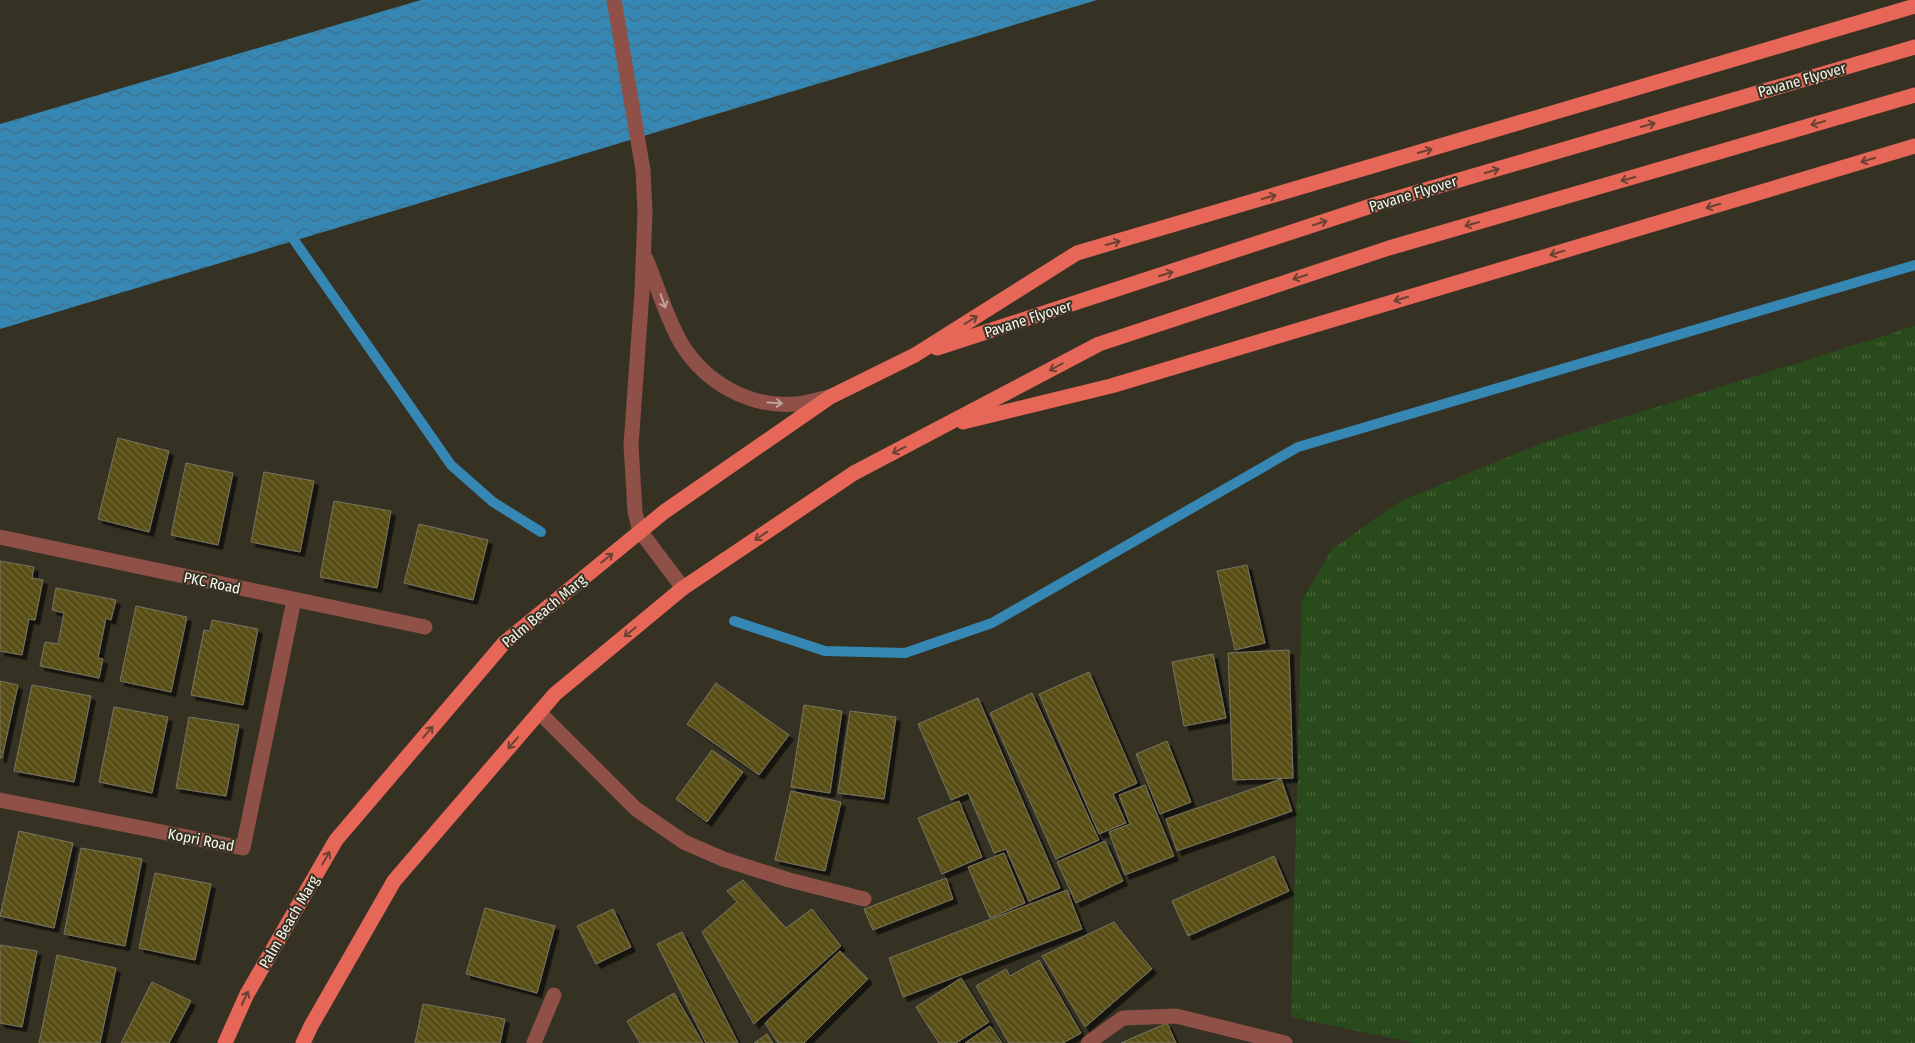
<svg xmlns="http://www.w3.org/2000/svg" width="1915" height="1043" font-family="'Fira Sans Condensed',sans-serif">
<defs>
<pattern id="park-tufts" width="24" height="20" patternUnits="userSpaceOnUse" patternTransform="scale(1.25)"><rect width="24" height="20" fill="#294a1a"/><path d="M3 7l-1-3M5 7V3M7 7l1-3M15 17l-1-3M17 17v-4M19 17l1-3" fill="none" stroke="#49653b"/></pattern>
<pattern id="water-waves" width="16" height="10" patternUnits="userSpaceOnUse" patternTransform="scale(1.25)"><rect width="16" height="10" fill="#3687b4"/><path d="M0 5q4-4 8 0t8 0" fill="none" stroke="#3e6f88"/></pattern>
<pattern id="building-back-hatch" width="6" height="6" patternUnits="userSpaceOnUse" patternTransform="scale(1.25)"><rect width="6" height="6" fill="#584e13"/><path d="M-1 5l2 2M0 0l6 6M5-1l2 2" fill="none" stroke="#716836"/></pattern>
<filter id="shadow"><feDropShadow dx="4.5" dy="4.5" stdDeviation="0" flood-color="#0009"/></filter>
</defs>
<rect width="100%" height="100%" fill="#353224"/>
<polygon fill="url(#park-tufts)" points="1915,326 1915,1043 1415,1043 1291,1017 1302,600 1332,549 1401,501 1545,442"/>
<polygon fill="url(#water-waves)" points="421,0 1097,0 0,329 0,124"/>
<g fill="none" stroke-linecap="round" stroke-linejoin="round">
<g stroke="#3687b4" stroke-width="10">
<polyline points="287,230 451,465 493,502 541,532"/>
<polyline points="734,621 825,651 905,653 992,623 1298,447 1915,265"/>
</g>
</g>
<g fill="url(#building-back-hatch)" stroke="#777464" filter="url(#shadow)">
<polygon points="118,438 169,451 149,532 98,519"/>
<polygon points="186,463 233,473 218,545 171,535"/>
<polygon points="264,472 314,481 300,552 251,542"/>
<polygon points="334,501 391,511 377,588 320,577"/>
<polygon points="419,524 488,540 473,600 404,583"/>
<polygon points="0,561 34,567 32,578 43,580 35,620 29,619 22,655 0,651"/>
<polygon points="1247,565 1265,643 1235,650 1217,571"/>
<polygon points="56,588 116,600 111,620 106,618 98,658 103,659 99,678 40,666 45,642 58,644 64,613 52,610"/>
<polygon points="136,606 187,617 171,692 120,681"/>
<polygon points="212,620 258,629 243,705 191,695 204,630 210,631"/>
<polygon points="1289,650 1293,778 1233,780 1228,653"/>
<polygon points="1213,654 1226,718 1184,726 1172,662"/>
<polygon points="1089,672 1137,783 1113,794 1126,823 1099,834 1039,694"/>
<polygon points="0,681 18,685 2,758 0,758"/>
<polygon points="716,683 789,735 759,775 687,724"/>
<polygon points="32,685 91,696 74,782 14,771"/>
<polygon points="1032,693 1099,840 1056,859 990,713"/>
<polygon points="978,698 1060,888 1029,901 1006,849 994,853 968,793 951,800 918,724"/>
<polygon points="804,705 842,711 830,793 791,787"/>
<polygon points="114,707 168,717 152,793 99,782"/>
<polygon points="850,711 896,717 884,799 838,793"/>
<polygon points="189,717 239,725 226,796 176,788"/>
<polygon points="1167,741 1191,802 1160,814 1136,754"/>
<polygon points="712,750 743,772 707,822 676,799"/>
<polygon points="1281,779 1292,811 1177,851 1166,819"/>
<polygon points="1145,785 1174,856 1125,875 1109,832 1130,824 1119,795"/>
<polygon points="791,791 841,802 825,871 775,860"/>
<polygon points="959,801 982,857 942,874 918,818"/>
<polygon points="19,831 73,843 54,928 0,916"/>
<polygon points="1105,841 1123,881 1076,903 1057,862"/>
<polygon points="81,848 142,859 125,946 64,934"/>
<polygon points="1004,853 1025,903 990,918 968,867"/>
<polygon points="1274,856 1289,891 1188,936 1172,901"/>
<polygon points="155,873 211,884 195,960 139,948"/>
<polygon points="946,878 953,899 873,930 864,909"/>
<polygon points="743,880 786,928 812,909 841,946 754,1024 702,932 737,902 727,891"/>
<polygon points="1067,890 1082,929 903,997 889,958"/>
<polygon points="485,908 555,926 537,993 466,974"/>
<polygon points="613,909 631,947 596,964 577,926"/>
<polygon points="1114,922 1152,969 1085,1027 1042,956"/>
<polygon points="682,932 738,1043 706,1043 657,944"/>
<polygon points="0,945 37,951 22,1027 0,1023"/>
<polygon points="840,951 868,979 804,1043 778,1043 765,1023"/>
<polygon points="57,955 116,968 100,1043 39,1043"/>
<polygon points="1039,960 1081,1033 1063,1043 1009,1043 976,986 1006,969 1010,976"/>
<polygon points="961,978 989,1022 956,1043 939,1043 916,1007"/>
<polygon points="152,982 191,1001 169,1043 121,1043"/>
<polygon points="674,993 703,1043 640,1043 627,1021"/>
<polygon points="423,1004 505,1019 500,1043 415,1043"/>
<polygon points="1167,1023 1176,1043 1121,1043"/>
<polygon points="990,1026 1002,1043 965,1043"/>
<polygon points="767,1034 773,1043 754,1043"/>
</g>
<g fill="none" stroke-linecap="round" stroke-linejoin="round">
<g stroke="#8e5047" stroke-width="15">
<polyline points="614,0 643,170 645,212 642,292 631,445 635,512 640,531 683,588"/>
<path d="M646 259C658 287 666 317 681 343 705 383 750 408 796 404 807 403 819 399 830 397"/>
<polyline points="0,537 425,627"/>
<polyline points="539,712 636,809 684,842 723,859 789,880 864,899"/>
<polyline points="0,800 243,848 294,600"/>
<polyline points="534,1043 554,995"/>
<polyline points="1088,1043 1123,1018 1176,1016 1285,1043"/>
</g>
<g stroke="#e66757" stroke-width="15">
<polyline points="937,348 1377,204 1915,47"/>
<polyline points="963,422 1111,386 1915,146"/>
<polyline points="225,1043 247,994 336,840 504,643 664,512 830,397 915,355 1077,253 1915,6"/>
<polyline points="303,1043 311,1026 394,881 555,694 683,588 854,473 1099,344 1389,248 1915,95"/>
</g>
</g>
<defs><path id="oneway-shaft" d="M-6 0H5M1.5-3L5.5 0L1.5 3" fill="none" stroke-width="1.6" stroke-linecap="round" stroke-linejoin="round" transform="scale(1.25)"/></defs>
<g stroke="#6a4233">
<use href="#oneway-shaft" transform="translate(1818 123) rotate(164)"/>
<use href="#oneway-shaft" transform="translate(1648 125) rotate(-16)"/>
<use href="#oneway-shaft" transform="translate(1425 151) rotate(-16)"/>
<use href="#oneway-shaft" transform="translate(1868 160) rotate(163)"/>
<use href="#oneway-shaft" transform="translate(1492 171) rotate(-16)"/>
<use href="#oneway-shaft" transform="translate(1628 179) rotate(164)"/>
<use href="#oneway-shaft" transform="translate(1269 197) rotate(-16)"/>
<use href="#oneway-shaft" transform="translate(1713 206) rotate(163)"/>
<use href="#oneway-shaft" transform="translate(1320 223) rotate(-18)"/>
<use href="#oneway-shaft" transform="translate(1472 224) rotate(164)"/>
<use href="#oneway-shaft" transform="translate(1113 243) rotate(-16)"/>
<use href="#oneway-shaft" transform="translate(1557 253) rotate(163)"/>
<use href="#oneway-shaft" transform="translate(1166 274) rotate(-18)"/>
<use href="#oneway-shaft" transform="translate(1300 277) rotate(162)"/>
<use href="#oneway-shaft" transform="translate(1401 299) rotate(163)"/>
<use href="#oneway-shaft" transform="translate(971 320) rotate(-32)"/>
<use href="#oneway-shaft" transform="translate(1056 367) rotate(152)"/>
<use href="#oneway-shaft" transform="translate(899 450) rotate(153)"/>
<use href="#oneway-shaft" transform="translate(761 536) rotate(146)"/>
<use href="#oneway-shaft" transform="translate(607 558) rotate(-39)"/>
<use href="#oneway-shaft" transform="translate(630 632) rotate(141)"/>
<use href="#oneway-shaft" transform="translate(428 732) rotate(-50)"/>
<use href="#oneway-shaft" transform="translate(513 743) rotate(131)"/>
<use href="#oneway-shaft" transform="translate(326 858) rotate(-60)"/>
<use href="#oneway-shaft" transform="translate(245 998) rotate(-65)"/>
</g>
<g stroke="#c2a29a">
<use href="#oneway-shaft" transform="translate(663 301) rotate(71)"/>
<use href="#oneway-shaft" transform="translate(775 403) rotate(3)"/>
</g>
<g text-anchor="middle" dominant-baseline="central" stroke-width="4" stroke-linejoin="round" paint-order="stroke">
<g font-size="15" fill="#f7f5ec" stroke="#353224">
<text transform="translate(1802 80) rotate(-16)">Pavane Flyover</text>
<text transform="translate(1413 194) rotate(-17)">Pavane Flyover</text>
<text transform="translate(1028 319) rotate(-18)">Pavane Flyover</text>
<text transform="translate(212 583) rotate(12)">PKC Road</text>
<text transform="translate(544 611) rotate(-40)">Palm Beach Marg</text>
<text transform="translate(201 840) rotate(11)">Kopri Road</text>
<text transform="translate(289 922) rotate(-60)">Palm Beach Marg</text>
</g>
</g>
</svg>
